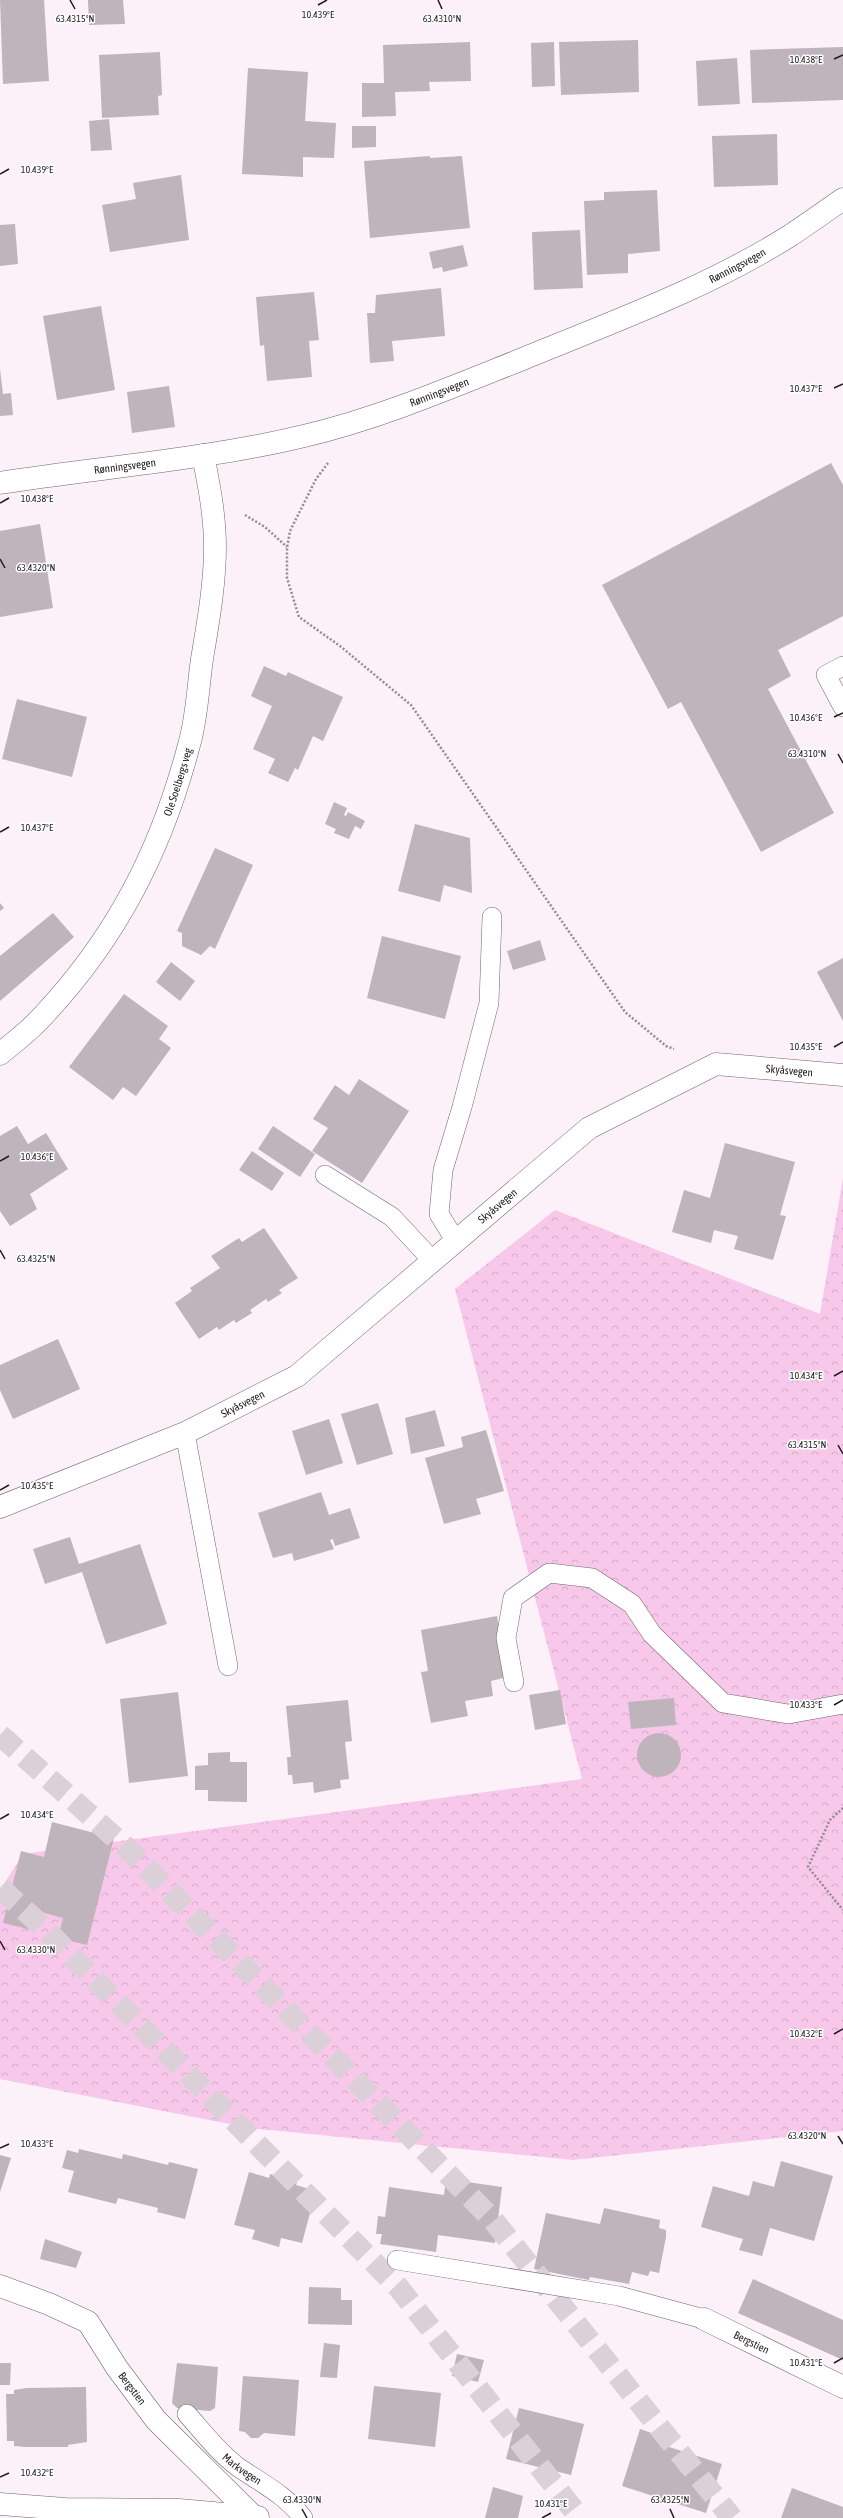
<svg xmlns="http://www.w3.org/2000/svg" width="843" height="2518" font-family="'Asap Condensed',sans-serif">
<defs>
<pattern id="forest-crowns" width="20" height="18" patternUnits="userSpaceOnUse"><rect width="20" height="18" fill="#f8c8ea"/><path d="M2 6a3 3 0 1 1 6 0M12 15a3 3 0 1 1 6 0" fill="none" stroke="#d4abc8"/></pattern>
</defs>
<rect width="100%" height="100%" fill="#fcf0f9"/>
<polygon fill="url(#forest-crowns)" points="843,1178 843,2131 573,2160 250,2128 0,2079 0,1890 23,1854 582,1779 455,1289 555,1210 820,1314"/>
<g fill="#c0b4bc">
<polygon points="0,0 44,0 49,81 3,84"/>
<polygon points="88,0 123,0 125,24 89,25"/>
<polygon points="638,40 639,92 561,95 559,42"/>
<polygon points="470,42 471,81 429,82 430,91 395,92 396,116 362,117 362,83 384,83 383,45"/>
<polygon points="554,42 555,86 532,87 531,43"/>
<polygon points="843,47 843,100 752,103 750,50"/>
<polygon points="160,52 162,95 158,96 159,115 102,118 99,55"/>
<polygon points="737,58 740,104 698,106 696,61"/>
<polygon points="248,68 308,72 305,121 336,123 334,158 303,157 303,177 242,174"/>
<polygon points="109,119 112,150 91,151 89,121"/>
<polygon points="352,126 376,126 376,147 352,148"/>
<polygon points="777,134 778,185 714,187 712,136"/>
<polygon points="430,156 430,158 462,156 470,228 370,238 364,161"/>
<polygon points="181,175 189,240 110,252 102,205 136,199 133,183"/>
<polygon points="657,190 660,251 628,254 628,273 587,275 584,201 604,200 604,192"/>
<polygon points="15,224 18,264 0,266 0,225"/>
<polygon points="580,230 583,288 534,290 532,232"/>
<polygon points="463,245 468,266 443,272 442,267 433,269 429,252"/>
<polygon points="441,288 445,336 392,341 394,361 370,363 367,313 375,313 376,295"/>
<polygon points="314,292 319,340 309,341 312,377 267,381 264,345 260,346 256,297"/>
<polygon points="101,306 115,390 57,400 43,316"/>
<polygon points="0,369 3,394 11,393 13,415 0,416"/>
<polygon points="169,386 175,427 132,433 127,392"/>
<polygon points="831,463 843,485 843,616 778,650 791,676 768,689 834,813 761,852 681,702 668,709 602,585"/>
<polygon points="40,524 53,608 0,617 0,531"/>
<polygon points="264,666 286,676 288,672 343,697 323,741 313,736 298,770 295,768 288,782 268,773 275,759 253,749 272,706 251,696"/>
<polygon points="17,699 87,717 72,777 2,759"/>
<polygon points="334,802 347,808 344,815 346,816 348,812 365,821 361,829 355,826 349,839 334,833 336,829 325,824"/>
<polygon points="415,824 470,838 472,893 444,885 440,902 398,891"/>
<polygon points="215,848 253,865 215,949 210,946 201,955 182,946 182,933 177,931"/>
<polygon points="0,903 4,908 0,911"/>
<polygon points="53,913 74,937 0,1001 0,956"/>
<polygon points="382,936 461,956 445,1019 367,998"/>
<polygon points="540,940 546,960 513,970 507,951"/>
<polygon points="843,958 843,1021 817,972"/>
<polygon points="171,962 195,981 180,1001 156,982"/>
<polygon points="124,994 168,1026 159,1039 171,1048 136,1096 123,1087 113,1100 69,1067"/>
<polygon points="359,1079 409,1111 362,1183 312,1151 328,1128 313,1119 335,1085 349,1095"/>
<polygon points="17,1126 28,1144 46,1133 68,1169 30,1194 37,1209 10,1226 0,1211 0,1136"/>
<polygon points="273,1126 315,1154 300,1177 258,1149"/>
<polygon points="725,1143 795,1162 780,1215 786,1216 773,1260 734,1249 738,1236 714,1230 711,1243 672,1232 684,1190 710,1198"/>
<polygon points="252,1151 284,1173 272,1191 239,1170"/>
<polygon points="264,1228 298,1278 279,1290 282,1293 268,1302 266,1299 250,1310 252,1313 236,1323 234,1320 219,1330 217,1327 199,1339 175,1303 192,1291 190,1288 220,1268 211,1256 239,1238 242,1242"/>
<polygon points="58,1339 80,1389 13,1419 0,1390 0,1365"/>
<polygon points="378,1403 393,1454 357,1465 341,1414"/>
<polygon points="435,1410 445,1446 411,1454 405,1418"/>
<polygon points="329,1419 343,1463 306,1475 292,1431"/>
<polygon points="486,1430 504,1491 476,1499 481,1514 444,1524 425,1458 463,1447 461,1437"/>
<polygon points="321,1492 329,1515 350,1508 360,1538 335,1546 333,1539 330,1540 334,1549 294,1561 292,1553 273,1558 258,1513"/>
<polygon points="70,1537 79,1564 140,1544 167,1624 106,1644 82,1572 45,1584 33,1549"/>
<polygon points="497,1616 508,1677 491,1681 493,1696 465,1701 468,1716 431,1723 421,1672 428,1671 421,1630"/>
<polygon points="560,1690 566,1724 535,1730 529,1695"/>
<polygon points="178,1692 188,1776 129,1783 120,1699"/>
<polygon points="674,1698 676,1725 631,1729 628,1702"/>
<polygon points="348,1700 352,1741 345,1742 349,1779 340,1780 341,1788 314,1793 313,1782 293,1784 292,1775 288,1775 287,1757 291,1757 286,1706"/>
<circle cx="659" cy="1755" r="22"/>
<polygon points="230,1752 230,1762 247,1762 247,1802 208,1801 208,1790 195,1790 195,1766 208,1765 208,1753"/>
<polygon points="52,1822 114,1838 87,1945 58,1938 63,1918 37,1911 32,1930 3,1923 21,1851 44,1857"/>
<polygon points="79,2149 122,2159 123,2154 168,2165 169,2162 198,2169 185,2219 157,2212 158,2208 118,2198 116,2204 68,2192 74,2171 62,2168 67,2150 78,2153"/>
<polygon points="0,2155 11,2158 0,2192"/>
<polygon points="781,2161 833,2176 814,2241 770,2228 762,2256 739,2250 743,2239 701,2227 713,2186 749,2196 753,2181 774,2187"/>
<polygon points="249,2172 269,2178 270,2174 297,2182 296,2185 316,2191 302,2243 281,2238 279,2247 252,2239 255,2230 234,2225"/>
<polygon points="446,2179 502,2187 495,2243 438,2235 436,2252 380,2244 382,2234 376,2234 378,2216 385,2217 389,2187 444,2195"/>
<polygon points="604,2208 660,2220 659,2228 666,2230 666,2237 659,2273 650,2271 648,2276 632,2272 629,2284 590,2277 589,2280 534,2269 546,2213 600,2224"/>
<polygon points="45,2239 82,2252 76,2268 40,2259"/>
<polygon points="753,2279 843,2320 843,2360 738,2313"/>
<polygon points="309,2287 341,2288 341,2300 352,2300 352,2325 308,2324"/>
<polygon points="324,2343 340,2345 337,2378 320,2377"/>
<polygon points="457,2354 484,2360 478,2382 452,2376"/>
<polygon points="0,2363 11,2363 10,2385 0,2385"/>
<polygon points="177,2363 218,2367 215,2408 210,2411 177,2408 172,2403"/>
<polygon points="243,2376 299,2380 295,2436 264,2433 258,2438 251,2438 245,2432 239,2431"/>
<polygon points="374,2386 441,2393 435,2447 368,2439"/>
<polygon points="86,2387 87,2442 68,2445 68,2447 25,2447 14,2446 14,2441 7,2441 6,2394 14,2394 14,2390 27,2388"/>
<polygon points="519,2408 584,2424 571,2475 506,2459"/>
<polygon points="640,2429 663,2437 660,2444 722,2464 706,2513 622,2486"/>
<polygon points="493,2487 523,2496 518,2518 485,2518"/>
<polygon points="792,2488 843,2507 843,2518 781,2518"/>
</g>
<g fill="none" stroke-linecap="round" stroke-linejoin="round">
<g stroke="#dbd0d8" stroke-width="22" stroke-dasharray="22 11" stroke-linecap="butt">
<polyline points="0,1735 129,1850 493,2220 732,2518"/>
<polyline points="0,1888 43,1927 398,2287 580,2518"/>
</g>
<g stroke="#6f656c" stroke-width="20">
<g id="service">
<polyline points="843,666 826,675 843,707"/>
<polyline points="325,1175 392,1217 432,1260"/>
<polyline points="455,1240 439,1214 443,1170 462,1107 489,1003 492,917"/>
<polyline points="185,1433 228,1666"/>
<polyline points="514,1682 506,1638 513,1598 549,1573 592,1578 632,1604 652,1634 723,1703 788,1714 843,1704"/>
<polyline points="397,2260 619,2296 704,2319"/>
<path id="s1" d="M187 2414C203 2432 218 2452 238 2467 261 2483 286 2495 303 2518"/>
</g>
</g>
<g stroke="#6f656c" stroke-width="23">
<g id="minor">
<path id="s2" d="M0 483C101 467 204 460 304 436 380 418 452 387 525 358 615 321 709 287 791 235 809 223 826 211 843 199"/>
<path id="s3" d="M0 1054C13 1043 28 1032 40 1019 116 939 161 851 189 745 197 718 198 687 202 659 208 623 215 584 215 547 215 516 209 485 203 455"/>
<path id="s4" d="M0 1507 185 1433 297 1376 589 1128 716 1064 843 1075"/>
<path id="s5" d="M0 2286 49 2304 88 2322 117 2368 156 2420 252 2515"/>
<path id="s6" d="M704 2319 843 2387"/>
<polyline points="0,2504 65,2509 179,2510 258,2517"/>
</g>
</g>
<g stroke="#938b91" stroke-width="2.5" stroke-dasharray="2 2" stroke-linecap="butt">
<polyline points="328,463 316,479 290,531 287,548 287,578 299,617 340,646 411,705 625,1012 666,1046 674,1049"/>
<polyline points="245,515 265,527 287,547"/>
<polyline points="843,1808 830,1820 808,1867 843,1910"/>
</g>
<use href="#service" stroke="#fff" stroke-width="19"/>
<use href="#minor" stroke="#fff" stroke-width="22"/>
</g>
<path fill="none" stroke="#1e1a1d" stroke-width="1.5" d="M70 0 75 9M438 0 442 9M318 5 327 0M834 59 843 55M0 174 9 169M834 388 843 384M0 503 9 498M0 559 5 568M834 717 843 713M838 754 843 763M0 832 9 827M834 1047 843 1042M0 1161 9 1156M0 1250 5 1259M834 1376 843 1371M838 1445 843 1454M0 1490 9 1485M834 1705 843 1700M0 1819 9 1814M0 1941 5 1950M834 2034 843 2029M838 2136 843 2144M0 2148 9 2144M834 2363 843 2358M0 2477 9 2473M302 2509 307 2518M670 2509 674 2518M542 2518 551 2513"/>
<g text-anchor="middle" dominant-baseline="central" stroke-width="3" stroke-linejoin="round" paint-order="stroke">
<g font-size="11" fill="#1e1a1d" stroke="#fff">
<text stroke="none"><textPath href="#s2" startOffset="774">Rønningsvegen</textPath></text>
<text stroke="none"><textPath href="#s2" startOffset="450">Rønningsvegen</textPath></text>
<text stroke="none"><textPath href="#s2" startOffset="126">Rønningsvegen</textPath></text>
<text stroke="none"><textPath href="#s3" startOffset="330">Ole Soelbergs veg</textPath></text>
<text stroke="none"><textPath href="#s4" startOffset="924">Skyåsvegen</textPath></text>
<text stroke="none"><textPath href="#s4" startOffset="588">Skyåsvegen</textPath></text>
<text stroke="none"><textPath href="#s4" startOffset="264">Skyåsvegen</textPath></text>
<text stroke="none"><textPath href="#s6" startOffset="53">Bergstien</textPath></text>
<text stroke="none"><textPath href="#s5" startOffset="175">Bergstien</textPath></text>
<text stroke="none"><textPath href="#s1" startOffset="78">Markvegen</textPath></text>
</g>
</g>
<g font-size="10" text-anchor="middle" fill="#1e1a1d" stroke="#fff" stroke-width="3" stroke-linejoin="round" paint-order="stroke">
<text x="318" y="18">10.439°E</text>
<text x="75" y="22">63.4315°N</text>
<text x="442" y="22">63.4310°N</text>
<text x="806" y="63">10.438°E</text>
<text x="37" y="173">10.439°E</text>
<text x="806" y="392">10.437°E</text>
<text x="37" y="502">10.438°E</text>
<text x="36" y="571">63.4320°N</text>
<text x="806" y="721">10.436°E</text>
<text x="807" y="757">63.4310°N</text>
<text x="37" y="831">10.437°E</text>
<text x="806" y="1050">10.435°E</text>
<text x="37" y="1160">10.436°E</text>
<text x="36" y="1262">63.4325°N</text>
<text x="806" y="1379">10.434°E</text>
<text x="807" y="1448">63.4315°N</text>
<text x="37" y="1489">10.435°E</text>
<text x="806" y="1708">10.433°E</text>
<text x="37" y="1818">10.434°E</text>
<text x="36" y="1953">63.4330°N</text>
<text x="806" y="2037">10.432°E</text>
<text x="807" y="2139">63.4320°N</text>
<text x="37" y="2147">10.433°E</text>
<text x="806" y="2366">10.431°E</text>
<text x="37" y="2476">10.432°E</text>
<text x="302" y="2503">63.4330°N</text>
<text x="670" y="2503">63.4325°N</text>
<text x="551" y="2507">10.431°E</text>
</g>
</svg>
